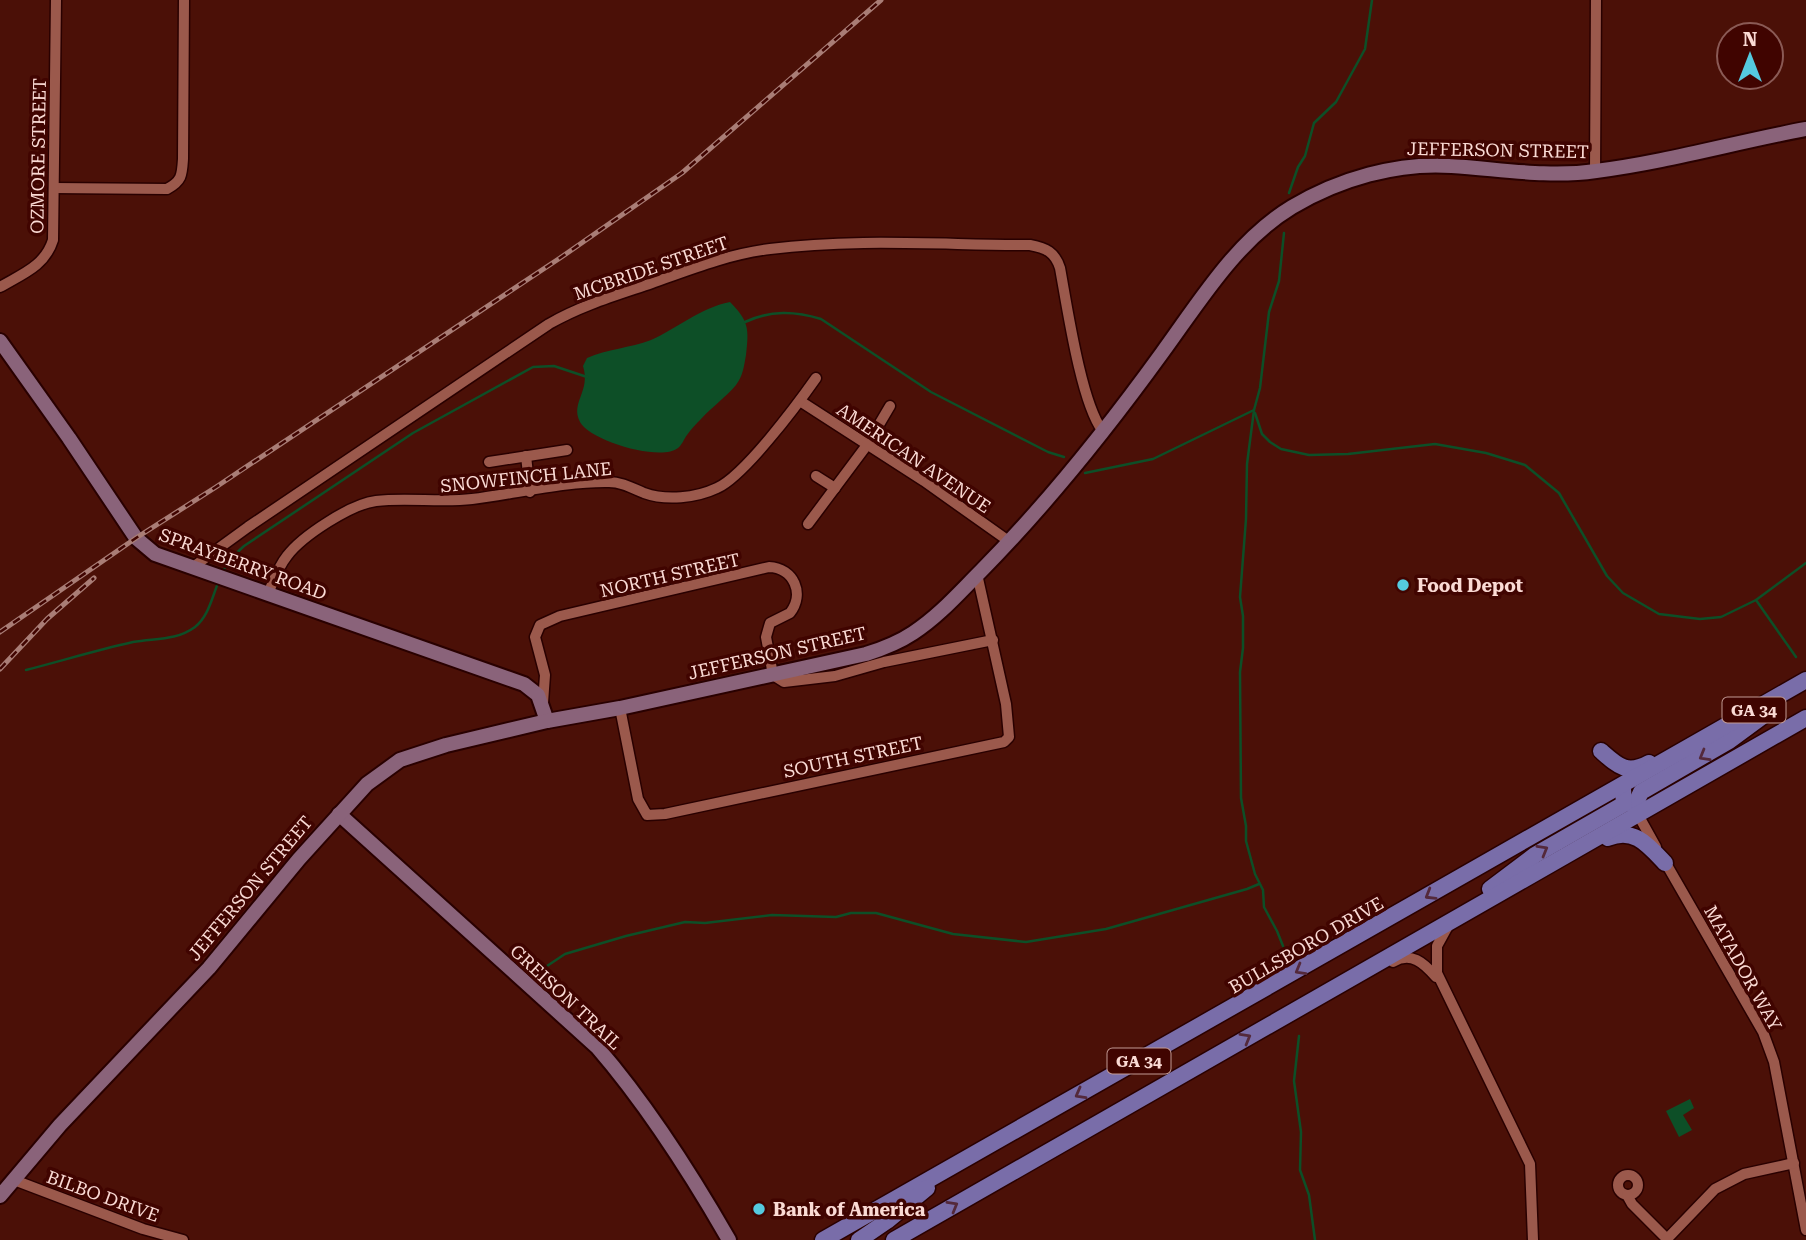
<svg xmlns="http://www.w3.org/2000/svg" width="1806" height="1240" font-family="'Roboto Serif',serif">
<rect width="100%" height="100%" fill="#4b1007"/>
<g fill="#0d4f27">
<path d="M730 302C749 321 749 329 746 355 744 366 743 376 736 385 726 397 712 407 701 419 696 424 691 429 687 435 684 439 682 445 678 448 661 462 590 441 580 422 570 402 591 392 583 366L587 358C607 349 630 348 651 340 678 328 700 308 730 302Z"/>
<polygon points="1690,1099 1694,1108 1683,1115 1692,1130 1679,1137 1666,1111"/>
</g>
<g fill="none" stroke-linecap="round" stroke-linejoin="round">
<g stroke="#0d4f27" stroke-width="2.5">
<polyline points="1289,193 1298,167 1305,156 1314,123 1336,102 1365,49 1372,0"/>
<polyline points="1284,233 1279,281 1269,312 1260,388 1254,410 1247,464 1246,519 1240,597 1243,616 1243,648 1240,672 1241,798 1246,826 1246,841 1255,874 1263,890 1264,907 1277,931 1289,961"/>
<path d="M745 322C771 310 795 311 821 319L931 392 1048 452 1064 457"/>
<polyline points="1255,413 1262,434 1270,442 1281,449 1309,455 1348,454 1435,444 1486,453 1525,465 1559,493 1607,576 1623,593 1659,614 1700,619 1721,617 1756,600 1806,563"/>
<polyline points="1085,473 1153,459 1254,410"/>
<polyline points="222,573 230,559 244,546 413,433 533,367 554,366 587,377"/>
<polyline points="1756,600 1796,657"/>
<path d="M26 670C61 661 97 650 133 642 155 638 176 641 195 627 208 617 212 598 218 583"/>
<polyline points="547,966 565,954 626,936 685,922 705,923 772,915 836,917 851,913 876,913 953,934 1026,942 1106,929 1247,889 1259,884"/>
<polyline points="1299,1036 1294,1081 1301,1132 1300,1170 1309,1195 1315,1240"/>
</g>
<g stroke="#290000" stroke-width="13">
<g id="street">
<polyline points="1595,172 1596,0"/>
<path d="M54 188 167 189C182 181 182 175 183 159L184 0"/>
<path d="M0 287C22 274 45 266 53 240L56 0"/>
<polyline points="800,401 924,481 1010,542"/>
<polyline points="526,456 530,492"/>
<polyline points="489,462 567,450"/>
<polyline points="816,476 835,488"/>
<polyline points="808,524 867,445 890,406"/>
<path d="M193 567 248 527 549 324C582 305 617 295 652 283 691 269 729 254 770 249 856 238 944 245 1030 245 1046 248 1055 252 1060 268 1067 306 1081 402 1102 430"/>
<path d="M268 594C273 582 278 567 287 556 302 536 351 504 376 501 408 497 440 503 472 499 514 494 567 481 609 482 622 482 632 488 644 493 666 501 696 498 717 488 744 476 797 405 816 378"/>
<path d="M543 703 545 675 535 637 540 625 560 616 769 567C794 568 805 594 790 613L770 623 766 637 773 675 784 682 835 676 884 662 993 640"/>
<polyline points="620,708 638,799 647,815 665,814 1004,742 1009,737 1006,704 977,574"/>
<polyline points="1636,811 1656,847"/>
<polyline points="1664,860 1763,1032 1774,1062 1806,1230"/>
<polyline points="1448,926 1437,946 1437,973 1530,1164 1533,1240"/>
<path d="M1393 962C1411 951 1424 963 1436 977"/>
<circle cx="1628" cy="1185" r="10"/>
<polyline points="14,1180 143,1229 183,1240"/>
<polyline points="1627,1195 1632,1204 1667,1239"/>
<polyline points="1666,1240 1715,1189 1744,1174 1794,1163"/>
</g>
</g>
<g stroke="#290000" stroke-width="18">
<g id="secondary">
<polyline points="0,341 69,438 136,538 155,554 524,684 538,695 547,721"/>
<path d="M339 814 597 1047C648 1106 690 1172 729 1240"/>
<path d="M0 1196 60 1125 209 968 299 859 367 784 400 760 446 745 547 721 620 708 866 654C882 649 898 643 913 633 939 616 959 593 981 571 1047 504 1107 429 1162 353 1200 301 1236 241 1292 207 1339 179 1397 162 1452 166 1500 169 1548 178 1596 171 1667 162 1736 142 1806 129"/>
</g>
</g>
<g stroke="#290000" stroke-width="19">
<g id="primary">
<path d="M1601 751C1618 766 1627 775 1649 763"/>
<polyline points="1636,813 1636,803 1641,792 1729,741 1767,713"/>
<path d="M1608 838C1634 827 1648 845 1665 863"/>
<polyline points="1490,889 1535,855 1624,804 1623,789"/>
<polyline points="823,1240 1806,680"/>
<polyline points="859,1240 887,1221 927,1188"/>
<polyline points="894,1240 1806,718"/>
</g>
</g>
<use href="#street" stroke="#9b594c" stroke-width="10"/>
<use href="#secondary" stroke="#8a637a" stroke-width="14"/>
<use href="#primary" stroke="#796da9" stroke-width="16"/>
<g stroke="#a97d76" stroke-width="5">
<g id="rail">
<polyline points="0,632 136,538 216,487 560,258 682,173 881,0"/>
<polyline points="0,669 47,619 94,578"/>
</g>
</g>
<use href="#rail" stroke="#400400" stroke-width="2.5" stroke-dasharray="8" stroke-linecap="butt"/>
</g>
<defs><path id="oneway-chevron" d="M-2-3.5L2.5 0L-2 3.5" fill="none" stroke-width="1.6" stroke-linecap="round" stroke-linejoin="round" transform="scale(1.75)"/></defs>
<g stroke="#54293b">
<use href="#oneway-chevron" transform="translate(1704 756) rotate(150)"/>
<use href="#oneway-chevron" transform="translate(1543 850) rotate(-30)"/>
<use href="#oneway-chevron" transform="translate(1430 895) rotate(149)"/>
<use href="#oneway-chevron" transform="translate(1300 970) rotate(150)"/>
<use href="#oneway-chevron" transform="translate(1246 1038) rotate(-30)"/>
<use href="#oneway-chevron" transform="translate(1080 1094) rotate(151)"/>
<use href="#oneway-chevron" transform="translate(953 1206) rotate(-30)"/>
</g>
<g fill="#55cadf" stroke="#400400" stroke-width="2.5">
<circle cx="1403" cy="585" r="7"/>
<circle cx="759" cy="1209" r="7"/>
</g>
<g text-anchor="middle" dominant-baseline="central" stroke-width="7" stroke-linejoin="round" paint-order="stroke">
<g fill="#400400" stroke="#c29a94" stroke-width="2">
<rect x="1722.5" y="697.5" width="63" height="25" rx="5"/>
<rect x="1107.5" y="1048.5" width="63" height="25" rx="5"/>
</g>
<g font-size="16" font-weight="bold" fill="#fadad4">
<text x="1754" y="710">GA 34</text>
<text x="1139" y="1061">GA 34</text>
</g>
<g font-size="18" fill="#fadad4" stroke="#400400">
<text transform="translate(1498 150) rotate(1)">JEFFERSON STREET</text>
<text transform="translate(38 156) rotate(-89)">OZMORE STREET</text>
<text transform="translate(651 268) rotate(-19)">MCBRIDE STREET</text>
<text transform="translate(914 458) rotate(34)">AMERICAN AVENUE</text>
<text transform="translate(526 477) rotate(-6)">SNOWFINCH LANE</text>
<text transform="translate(243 564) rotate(20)">SPRAYBERRY ROAD</text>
<text transform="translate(670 575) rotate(-13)">NORTH STREET</text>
<text transform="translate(777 653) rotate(-13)">JEFFERSON STREET</text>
<text transform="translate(853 757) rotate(-12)">SOUTH STREET</text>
<text transform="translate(250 888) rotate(-50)">JEFFERSON STREET</text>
<text transform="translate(1306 945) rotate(-30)">BULLSBORO DRIVE</text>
<text transform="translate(1743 968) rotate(61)">MATADOR WAY</text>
<text transform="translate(566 997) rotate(43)">GREISON TRAIL</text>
<text transform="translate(103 1196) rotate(20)">BILBO DRIVE</text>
</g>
<g font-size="18" font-weight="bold" fill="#fadad4" stroke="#400400" text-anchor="start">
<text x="1417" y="585">Food Depot</text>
<text x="773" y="1209">Bank of America</text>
</g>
</g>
<g transform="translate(1750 56)"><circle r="33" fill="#400400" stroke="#8a5a55" stroke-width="2"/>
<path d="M0-5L12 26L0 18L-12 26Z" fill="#55cadf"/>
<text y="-10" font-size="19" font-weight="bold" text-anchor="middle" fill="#fadad4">N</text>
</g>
</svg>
